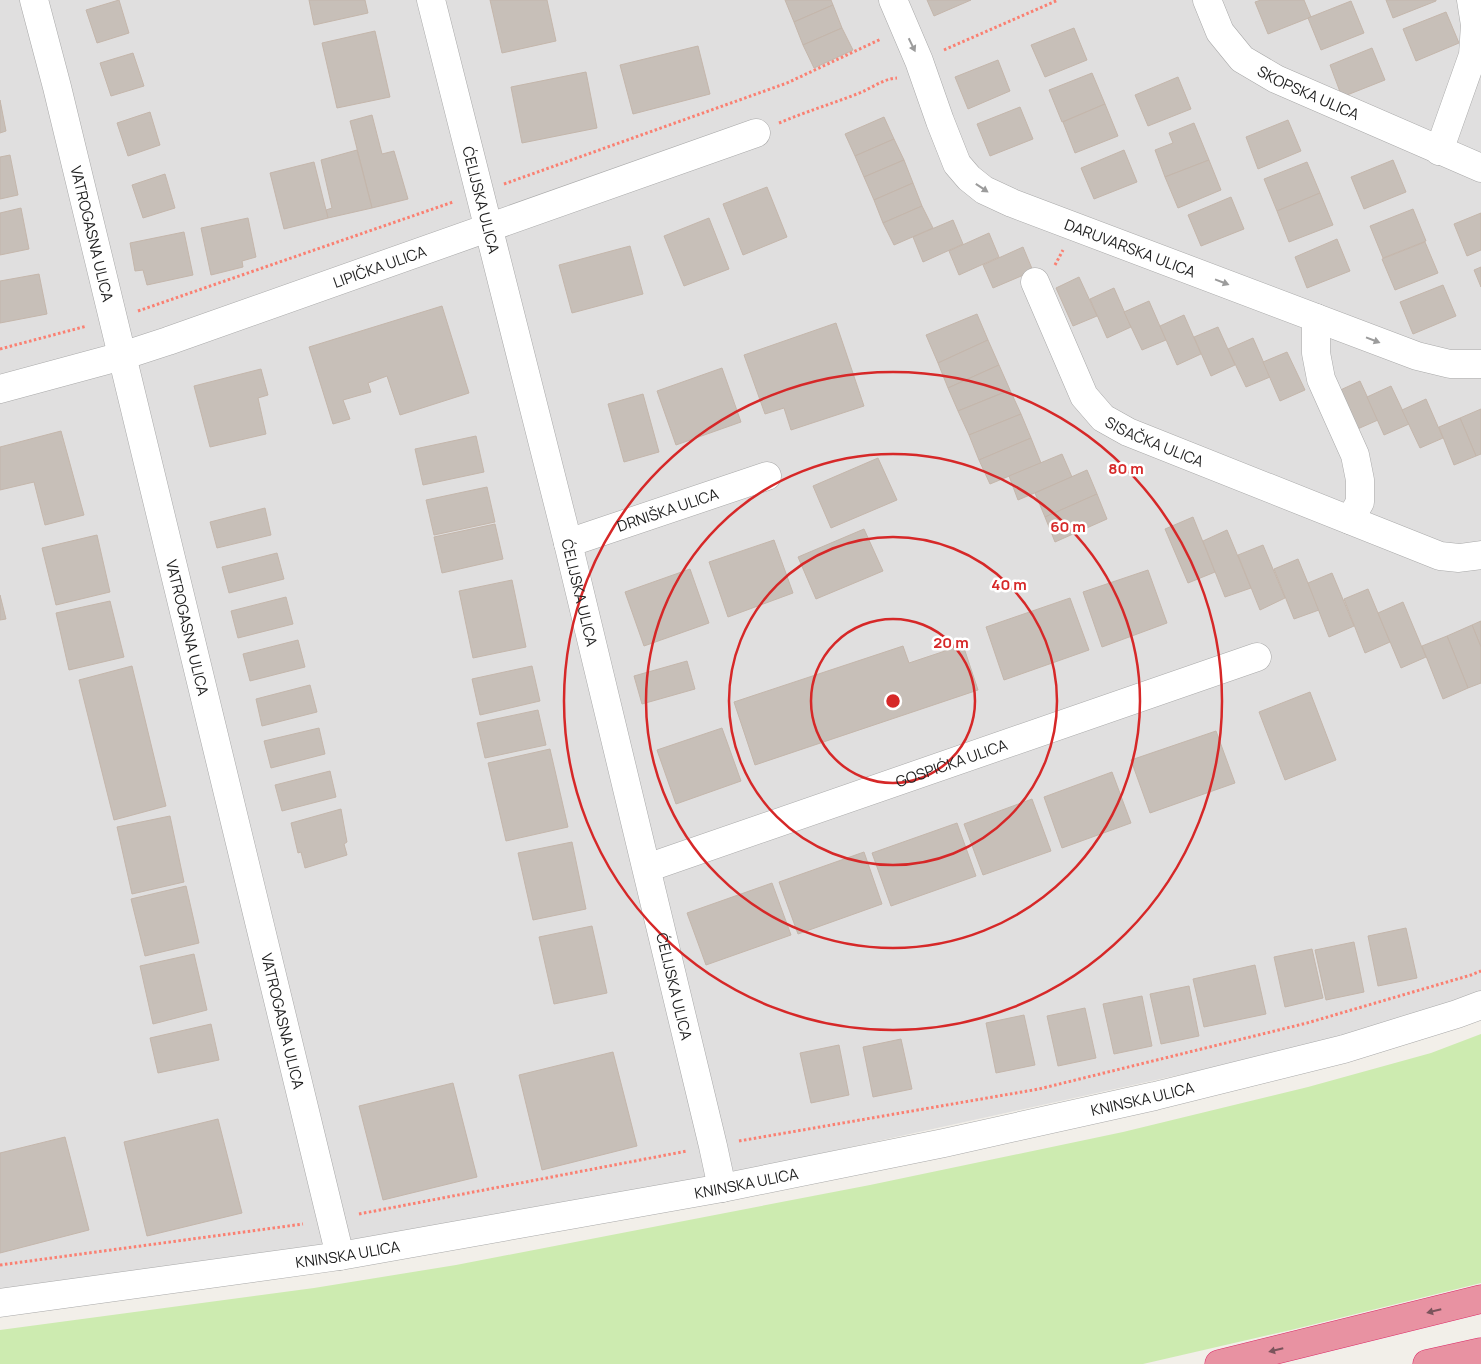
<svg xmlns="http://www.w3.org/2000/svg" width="1481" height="1364" font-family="Manrope,sans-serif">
<rect width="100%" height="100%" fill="#f2efe9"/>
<polygon fill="#e0dfdf" points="0,0 1481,0 1481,996 1383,1030 742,1171 318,1249 0,1290"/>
<polygon fill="#cdebb0" points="1481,1034 1481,1283 1291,1330 1143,1364 0,1364 0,1330 314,1288 456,1265 870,1185 1123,1132 1308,1087 1431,1053"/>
<g fill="#c7bfb8" stroke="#c4b6ab">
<polygon points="119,0 129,33 97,43 86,10"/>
<polygon points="309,0 365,0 368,13 314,25"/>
<polygon points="490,0 547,0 556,41 502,53"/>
<polygon points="785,0 831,0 833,5 794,22"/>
<polygon points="927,0 971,0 934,16"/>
<polygon points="1261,0 1304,0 1311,17 1268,34 1255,2"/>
<polygon points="1386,0 1436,0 1436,1 1393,18"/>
<polygon points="1351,1 1364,33 1321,50 1308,18"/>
<polygon points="833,5 842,28 803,45 794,22"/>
<polygon points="1446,12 1459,43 1416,61 1403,29"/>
<polygon points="842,28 853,50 814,68 803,45"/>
<polygon points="1074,28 1087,60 1045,77 1031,45"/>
<polygon points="375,31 390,97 337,108 322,43"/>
<polygon points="698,46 710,94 633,114 620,65"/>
<polygon points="1372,48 1385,80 1342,97 1330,65"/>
<polygon points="133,53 144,86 111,96 100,63"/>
<polygon points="998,60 1010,91 968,109 955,77"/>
<polygon points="586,72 597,128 522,143 511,87"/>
<polygon points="1092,73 1105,104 1062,122 1049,90"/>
<polygon points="1178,77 1191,109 1148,126 1135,95"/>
<polygon points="0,100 6,131 0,133"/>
<polygon points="1105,104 1118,136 1075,153 1063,122"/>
<polygon points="1020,107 1033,139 990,156 977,124"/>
<polygon points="150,112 160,145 128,156 117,123"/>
<polygon points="372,115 382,154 394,151 408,199 372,208 350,121"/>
<polygon points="884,117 894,139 855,156 845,134"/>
<polygon points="1288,120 1301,151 1258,169 1246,137"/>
<polygon points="1194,123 1209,160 1165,177 1155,150 1173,143 1169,133"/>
<polygon points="894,139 904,160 864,177 855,156"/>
<polygon points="357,150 372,208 328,218 326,210 332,208 321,160"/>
<polygon points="1124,150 1137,182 1094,199 1081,168"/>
<polygon points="10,155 18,195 0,199 0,157"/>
<polygon points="904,160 913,183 874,200 864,177"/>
<polygon points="1209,160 1221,190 1178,208 1165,177"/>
<polygon points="1393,160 1406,192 1364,209 1351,177"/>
<polygon points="314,162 328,218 284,229 270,173"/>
<polygon points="1307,162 1320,193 1277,211 1264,179"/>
<polygon points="165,174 175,208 143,218 132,185"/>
<polygon points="913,183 922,206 883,223 874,200"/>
<polygon points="767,187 787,237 743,255 723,204"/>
<polygon points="1320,193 1333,225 1289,242 1277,211"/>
<polygon points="1231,197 1244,229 1201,246 1188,215"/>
<polygon points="922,206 933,228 894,245 883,223"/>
<polygon points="21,208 29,249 0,255 0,213"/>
<polygon points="1413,209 1426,241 1383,258 1370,226"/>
<polygon points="1481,213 1481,250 1467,256 1454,224"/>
<polygon points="248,218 256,257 242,261 243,267 211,275 201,228"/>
<polygon points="709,218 729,269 684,286 664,236"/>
<polygon points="953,220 963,244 923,262 913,237"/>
<polygon points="184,232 193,275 147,285 143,270 135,271 130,243"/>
<polygon points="989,233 999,257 959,275 949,251"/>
<polygon points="1337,239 1350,271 1307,288 1295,257"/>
<polygon points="1425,242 1438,273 1395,290 1382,259"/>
<polygon points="630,246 643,294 572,313 559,265"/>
<polygon points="1023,247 1033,271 993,288 983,265"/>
<polygon points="1481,267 1481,287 1474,270"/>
<polygon points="39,274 47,314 0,323 0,281"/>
<polygon points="1079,277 1097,316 1073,326 1056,288"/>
<polygon points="1443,285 1456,316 1413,334 1400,302"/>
<polygon points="1114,288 1131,327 1107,338 1090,299"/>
<polygon points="1149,301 1166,340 1142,350 1124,312"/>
<polygon points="442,306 469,393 400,415 387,376 368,383 371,392 343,400 350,419 333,424 309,347"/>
<polygon points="977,314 988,340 938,363 926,335"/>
<polygon points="1184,315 1201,354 1177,365 1160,326"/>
<polygon points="836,323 864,406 791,430 784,408 765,414 744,355"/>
<polygon points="1218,327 1235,365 1211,376 1194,337"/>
<polygon points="1253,338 1270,377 1246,387 1228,349"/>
<polygon points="988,340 999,365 948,388 938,363"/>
<polygon points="1287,352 1305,390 1280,401 1263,362"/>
<polygon points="999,365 1010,390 958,411 948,388"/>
<polygon points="722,368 741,422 676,445 657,391"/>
<polygon points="261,369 268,395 258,398 266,434 210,447 194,386"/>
<polygon points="1360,381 1378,420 1353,431 1336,392"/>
<polygon points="1391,386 1409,424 1384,435 1367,397"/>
<polygon points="1010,390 1021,414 969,435 958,411"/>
<polygon points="643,394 659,452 624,462 608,404"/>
<polygon points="1426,399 1443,438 1420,448 1402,410"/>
<polygon points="1481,409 1481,454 1476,456 1460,418"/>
<polygon points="1021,414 1031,438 979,460 969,435"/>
<polygon points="1460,418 1476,456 1454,465 1439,427"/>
<polygon points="61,431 84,515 45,525 34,482 0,490 0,447"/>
<polygon points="476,436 484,472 423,485 415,449"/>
<polygon points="1031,438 1041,463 990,484 979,460"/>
<polygon points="1062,454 1072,477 1018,500 1009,476"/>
<polygon points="878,458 897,500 831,528 813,486"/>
<polygon points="1087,470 1097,494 1045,517 1035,493"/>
<polygon points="487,487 495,522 434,535 426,500"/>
<polygon points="1097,494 1107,519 1055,542 1045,517"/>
<polygon points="265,508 271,535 217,548 210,522"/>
<polygon points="1193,517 1215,572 1188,583 1165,529"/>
<polygon points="495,524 503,559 442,573 434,537"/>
<polygon points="864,529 883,571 816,599 798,557"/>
<polygon points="1227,530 1251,588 1225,597 1203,541"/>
<polygon points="97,535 110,592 56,605 42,548"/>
<polygon points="774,540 793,593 728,617 709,562"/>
<polygon points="1263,545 1285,598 1260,610 1238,555"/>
<polygon points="277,553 284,579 229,593 222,567"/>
<polygon points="1298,559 1319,610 1294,619 1274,569"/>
<polygon points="690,569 709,623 644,646 625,592"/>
<polygon points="1148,570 1167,623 1102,647 1083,592"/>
<polygon points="1332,573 1354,626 1329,637 1308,583"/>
<polygon points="512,580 526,647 473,658 459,591"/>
<polygon points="1368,589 1390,642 1365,653 1344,599"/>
<polygon points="0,595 6,619 0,620"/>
<polygon points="286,597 293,624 238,638 231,611"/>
<polygon points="1070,598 1089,650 1004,680 986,627"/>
<polygon points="110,601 124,657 69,670 56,613"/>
<polygon points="1403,602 1426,657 1401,668 1378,613"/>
<polygon points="1481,621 1481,647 1472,625"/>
<polygon points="1472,625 1481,647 1481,683 1468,688 1447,636"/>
<polygon points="1447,636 1468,688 1443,699 1422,646"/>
<polygon points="298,640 305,667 250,681 243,654"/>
<polygon points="963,645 978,690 755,765 734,702 903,646 909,663"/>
<polygon points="687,661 695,689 642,704 634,676"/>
<polygon points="132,666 166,806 114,820 79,680"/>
<polygon points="532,666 540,701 480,715 472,679"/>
<polygon points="310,685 317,712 262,726 256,699"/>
<polygon points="1310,692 1336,760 1285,780 1259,712"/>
<polygon points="538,710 546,745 485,758 477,723"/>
<polygon points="319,728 325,754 271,768 264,741"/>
<polygon points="722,728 741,781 676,804 657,750"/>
<polygon points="1216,731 1235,783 1150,813 1131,760"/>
<polygon points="550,749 568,827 506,841 488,763"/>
<polygon points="330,771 336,797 282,811 275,785"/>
<polygon points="1112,772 1131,823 1062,848 1044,797"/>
<polygon points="1032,799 1051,851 983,875 964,824"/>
<polygon points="341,809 347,842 344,844 347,855 305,868 301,852 298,853 291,823"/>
<polygon points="170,816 184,882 132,894 117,827"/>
<polygon points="957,823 976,876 891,906 872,853"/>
<polygon points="572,842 586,909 533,920 518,853"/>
<polygon points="864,852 882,904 798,934 779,882"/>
<polygon points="772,883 791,935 706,965 687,913"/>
<polygon points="186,886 199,943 145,956 131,899"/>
<polygon points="592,926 607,993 554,1004 539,937"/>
<polygon points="1406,928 1417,978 1378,986 1368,936"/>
<polygon points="1354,942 1364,992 1326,1000 1315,950"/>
<polygon points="1312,949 1323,998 1285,1007 1274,957"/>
<polygon points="194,954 207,1010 153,1024 140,966"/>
<polygon points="1255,965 1266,1014 1204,1027 1193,979"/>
<polygon points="1189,986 1199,1036 1161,1044 1150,994"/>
<polygon points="1142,996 1152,1046 1114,1054 1103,1004"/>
<polygon points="1085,1008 1096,1058 1058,1066 1047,1016"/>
<polygon points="1024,1015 1035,1065 996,1073 986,1023"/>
<polygon points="211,1024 219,1060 158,1073 150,1038"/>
<polygon points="901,1039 912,1089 873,1097 863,1047"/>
<polygon points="839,1045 849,1095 811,1103 800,1053"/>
<polygon points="613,1052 637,1146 542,1170 519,1075"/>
<polygon points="453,1083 477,1177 383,1200 359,1106"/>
<polygon points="218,1119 242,1213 147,1236 124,1142"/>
<polygon points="65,1137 89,1230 0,1253 0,1153"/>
</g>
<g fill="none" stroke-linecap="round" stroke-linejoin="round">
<g stroke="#a9a9a9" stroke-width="29">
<g id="minor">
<path id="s1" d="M34 0 57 87 340 1256"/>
<path id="s2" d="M431 0 568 543 713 1146 722 1188"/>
<path id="s3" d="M893 0 919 61 940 121 957 164 969 178 984 190 1012 203 1417 356 1450 364H1481"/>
<path id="s4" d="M1207 0 1220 32 1242 59 1276 79 1481 168"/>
<polyline points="1439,151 1473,55 1475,25 1471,0"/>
<path id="s5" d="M1035 282 1084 396 1103 418 1128 432 1440 556 1459 558 1481 555"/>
<polyline points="1316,318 1316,353 1321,379 1355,455 1360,480 1360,502 1350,520"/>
<path id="s6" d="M0 389 122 356 168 341 756 133"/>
<path id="s7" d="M568 543 767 476"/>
<path id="s8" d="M647 868 1257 657"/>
<path id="s9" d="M0 1303 340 1256 722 1188 944 1143 1155 1096 1344 1049 1457 1014 1481 1005"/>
</g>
</g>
<g stroke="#dc2a67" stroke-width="29">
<g id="highway">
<polyline points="1219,1364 1481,1299"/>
<polyline points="1427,1364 1481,1352"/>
</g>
</g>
<g stroke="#fa8072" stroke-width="3" stroke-dasharray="2.5 2.5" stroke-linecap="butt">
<polyline points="944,50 1058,0"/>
<path d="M779 123C805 112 831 104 857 94 871 89 882 79 897 78"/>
<polyline points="504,184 787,83 881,39"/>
<polyline points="1055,265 1063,250"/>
<polyline points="138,311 453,202"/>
<polyline points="0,349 87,326"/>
<polyline points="739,1141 1039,1089 1307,1023 1471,975 1481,971"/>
<polyline points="359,1214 687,1151"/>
<polyline points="0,1265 303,1224"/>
</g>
<use href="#minor" stroke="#fff" stroke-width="28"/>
<use href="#highway" stroke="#e892a2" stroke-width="28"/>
</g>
<defs><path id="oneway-solid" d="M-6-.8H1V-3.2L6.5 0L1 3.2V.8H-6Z" transform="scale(1.25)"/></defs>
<g fill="#9c9c9c">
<use href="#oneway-solid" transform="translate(912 45) rotate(64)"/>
<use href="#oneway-solid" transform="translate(982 188) rotate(34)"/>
<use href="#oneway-solid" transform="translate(1222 282) rotate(21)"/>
<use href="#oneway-solid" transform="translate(1373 340) rotate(21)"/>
</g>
<g fill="#7b545c">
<use href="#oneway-solid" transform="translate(1434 1311) rotate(166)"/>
<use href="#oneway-solid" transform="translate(1276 1350) rotate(166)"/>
</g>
<g fill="none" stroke="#d62828" stroke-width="2.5">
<circle cx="893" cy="701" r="82"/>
<circle cx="893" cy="701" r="164"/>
<circle cx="893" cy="701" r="247"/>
<circle cx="893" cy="701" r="329"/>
</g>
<g text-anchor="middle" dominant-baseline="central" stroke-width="5" stroke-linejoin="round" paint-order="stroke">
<g font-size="15" fill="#222" stroke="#fff">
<text stroke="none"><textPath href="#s4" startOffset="144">SKOPSKA ULICA</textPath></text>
<text stroke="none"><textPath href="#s2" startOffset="206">ĆELIJSKA ULICA</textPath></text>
<text stroke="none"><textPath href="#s1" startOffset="241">VATROGASNA ULICA</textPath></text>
<text stroke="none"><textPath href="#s3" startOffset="371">DARUVARSKA ULICA</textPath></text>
<text stroke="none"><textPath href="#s6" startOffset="399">LIPIČKA ULICA</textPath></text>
<text stroke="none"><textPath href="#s5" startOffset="210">SISAČKA ULICA</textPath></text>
<text stroke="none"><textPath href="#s7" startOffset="105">DRNIŠKA ULICA</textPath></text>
<text stroke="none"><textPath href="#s2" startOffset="611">ĆELIJSKA ULICA</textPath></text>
<text stroke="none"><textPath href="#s1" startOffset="646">VATROGASNA ULICA</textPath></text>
<text stroke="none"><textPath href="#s8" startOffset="322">GOSPIĆKA ULICA</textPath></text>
<text stroke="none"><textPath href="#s2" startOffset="1016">ĆELIJSKA ULICA</textPath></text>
<text stroke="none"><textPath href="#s1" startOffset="1051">VATROGASNA ULICA</textPath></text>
<text stroke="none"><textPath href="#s9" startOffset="1161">KNINSKA ULICA</textPath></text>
<text stroke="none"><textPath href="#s9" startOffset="756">KNINSKA ULICA</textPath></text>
<text stroke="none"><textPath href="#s9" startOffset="351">KNINSKA ULICA</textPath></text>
</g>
</g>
<circle cx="893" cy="701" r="8" fill="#d62828" stroke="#fff" stroke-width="2.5"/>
<g font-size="15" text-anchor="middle" font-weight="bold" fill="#d62828" stroke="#fff" stroke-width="5" stroke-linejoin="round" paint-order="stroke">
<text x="1126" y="474">80 m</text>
<text x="1068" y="532">60 m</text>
<text x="1009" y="590">40 m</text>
<text x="951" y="648">20 m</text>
</g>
</svg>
